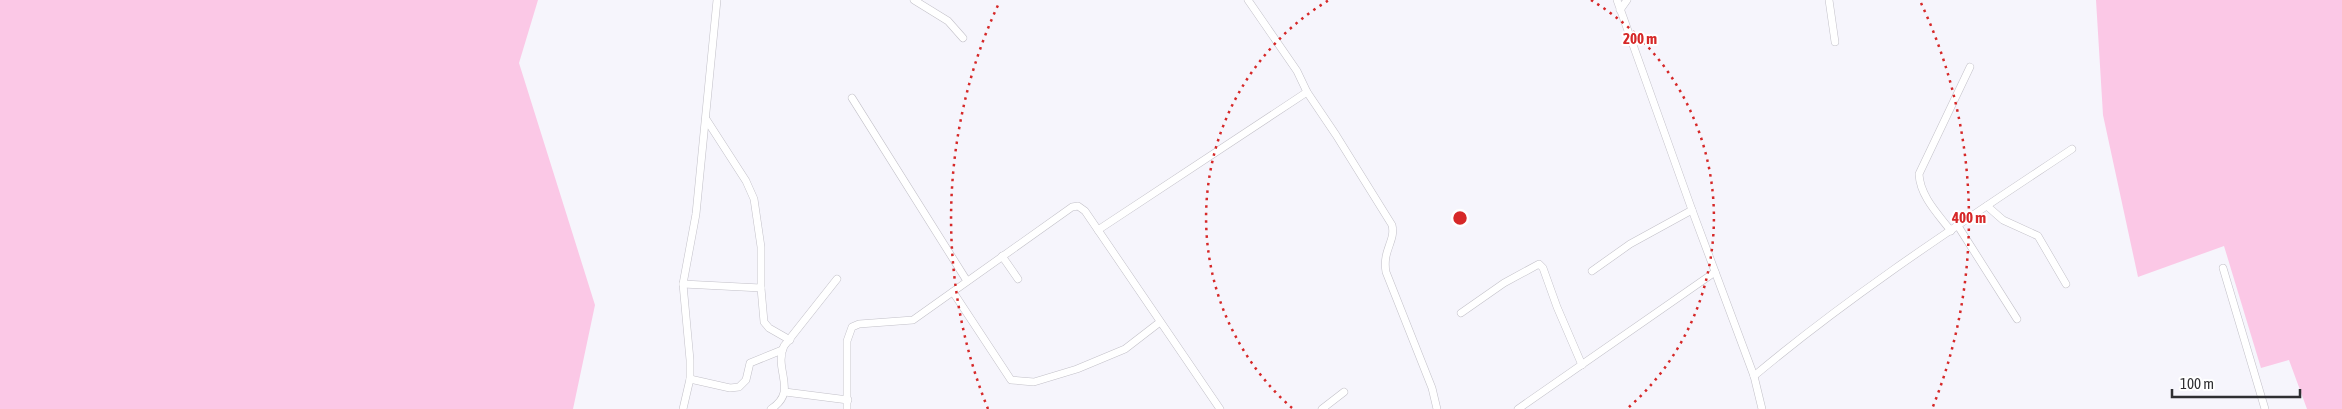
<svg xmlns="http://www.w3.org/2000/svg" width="2342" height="409" font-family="'Asap Condensed',sans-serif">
<rect width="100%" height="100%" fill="#f6f5fc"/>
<g fill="#fbc8e6">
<polygon points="0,0 538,0 519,63 595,305 573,409 0,409"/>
<polygon points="2096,0 2342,0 2342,409 2307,409 2289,360 2261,368 2224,246 2138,277 2103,115"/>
</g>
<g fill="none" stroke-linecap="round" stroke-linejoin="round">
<g stroke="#c2c0c8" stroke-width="8">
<g id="minor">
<polyline points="914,0 948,21 963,38"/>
<polyline points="1617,0 1692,210 1754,376 1762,409"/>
<polyline points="1829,0 1835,42"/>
<polyline points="1620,10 1627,0"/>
<path d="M1307 92 1336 135 1392 225C1396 241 1382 250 1386 272L1432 388 1437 409"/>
<polyline points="852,98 967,281"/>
<polyline points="706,119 746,181 754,199 761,247 761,288 764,322 769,328 790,340"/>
<polyline points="1987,206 2003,220 2038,236 2066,284"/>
<polyline points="1958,226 2017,319"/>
<polyline points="1098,230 1307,92 1297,71 1248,0"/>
<path d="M1951 231C1938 214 1920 196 1919 174L1970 67"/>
<polyline points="1002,256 1018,279"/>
<polyline points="2223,268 2265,409"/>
<polyline points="1592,271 1630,244 1692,210"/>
<polyline points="683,284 761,288"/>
<polyline points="953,292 1011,380 1034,382 1077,369 1125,349 1160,322"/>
<polyline points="1461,313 1504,283 1539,264 1543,268 1557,307 1582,365"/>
<path d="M1754 376C1854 292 1964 221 2072 149"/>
<polyline points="690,379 730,388 739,387 746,380 750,363 782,350"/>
<polyline points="785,392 848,400"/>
<polyline points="683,409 690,379 690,360 683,284 696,214 717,0"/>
<path d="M771 409C799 391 773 370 784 346L837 279"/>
<polyline points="847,409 847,341 852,327 859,324 913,320 1072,207 1078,206 1085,211 1220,409"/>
<polyline points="1322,409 1344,392"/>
<polyline points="1518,409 1715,272"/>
</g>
</g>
<use href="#minor" stroke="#fff" stroke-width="7"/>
</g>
<g fill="none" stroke="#d62828" stroke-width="2.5" stroke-dasharray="2.5 5">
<path d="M1292 408A254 254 0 0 1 1329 0M1591 0A254 254 0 0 1 1628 408"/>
<path d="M988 409A509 509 0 0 1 999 3M1921 3A509 509 0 0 1 1932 409"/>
</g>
<circle cx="1460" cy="218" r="8" fill="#d62828" stroke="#fff" stroke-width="2.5"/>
<g font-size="15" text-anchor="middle" font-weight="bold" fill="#d62828" stroke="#fff" stroke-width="4" stroke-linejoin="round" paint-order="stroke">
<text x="1640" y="44">200 m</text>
<text x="1969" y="223">400 m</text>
</g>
<path d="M2172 389v8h128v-8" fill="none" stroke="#2f2f32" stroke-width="2.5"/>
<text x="2180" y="389" font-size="15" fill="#2f2f32" stroke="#ffffff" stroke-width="4" paint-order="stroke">100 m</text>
</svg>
